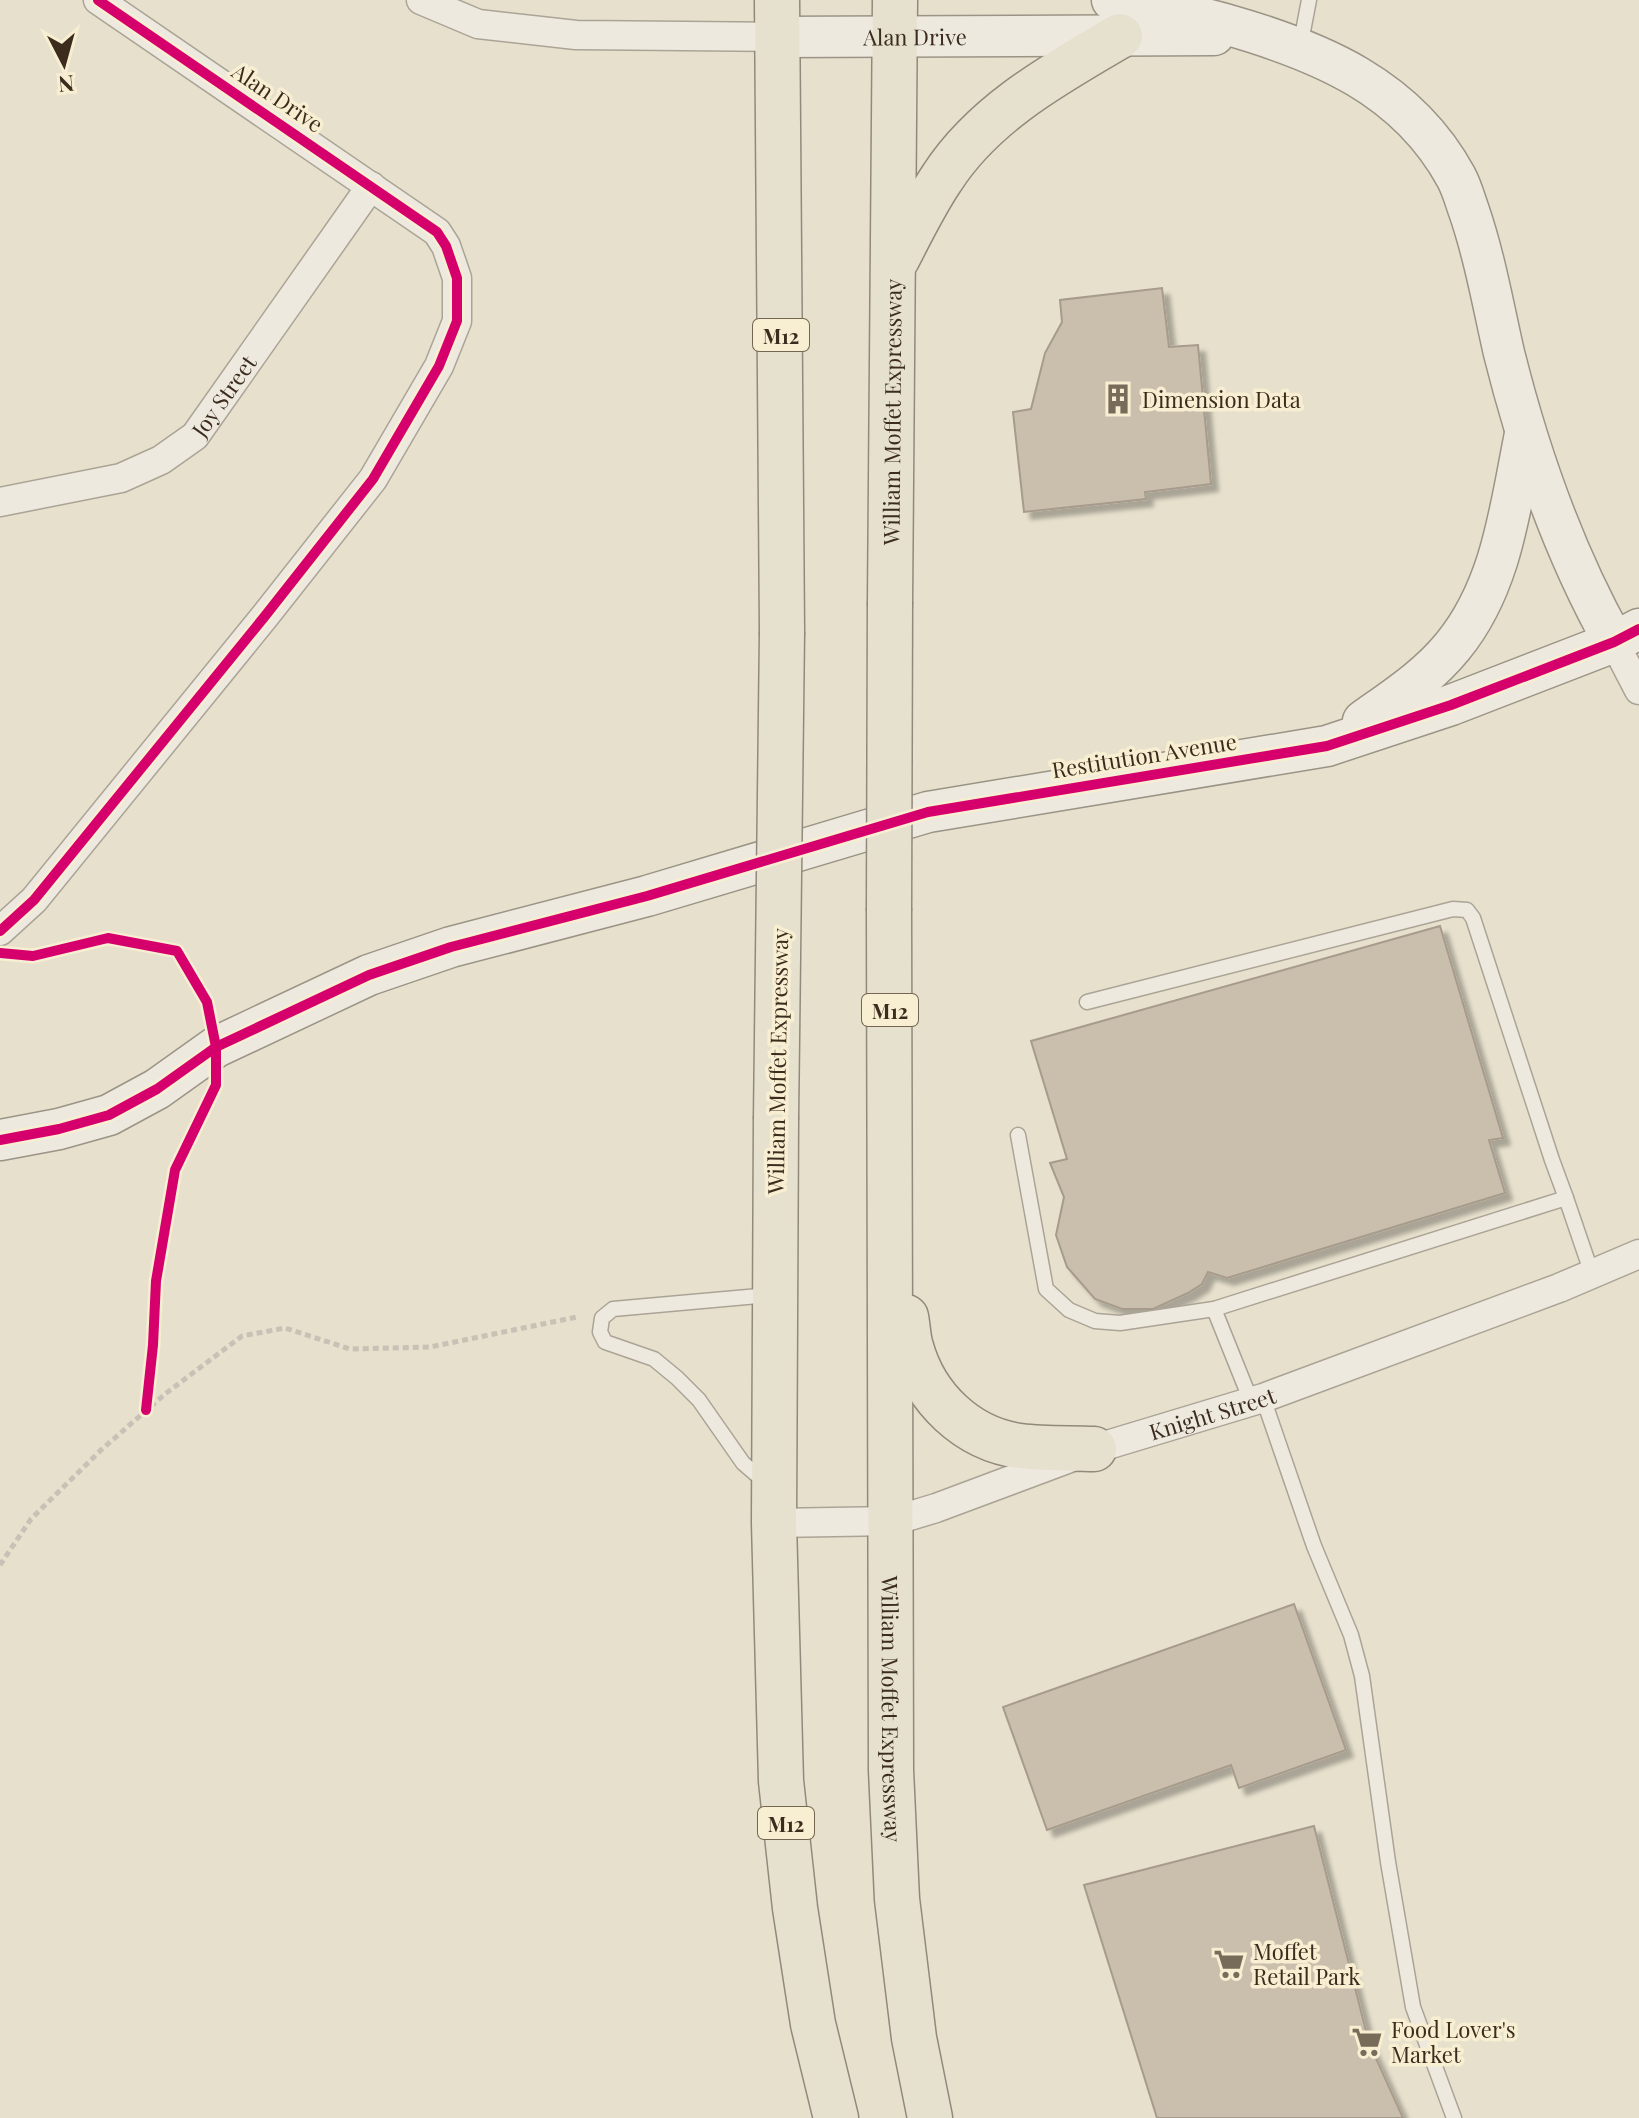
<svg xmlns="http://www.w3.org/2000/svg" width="1639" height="2118" font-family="'Playfair Display',serif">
<defs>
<filter id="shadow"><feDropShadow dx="7" dy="7" stdDeviation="2" flood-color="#0004"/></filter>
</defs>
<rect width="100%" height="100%" fill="#e6e0cc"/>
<g fill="#cabead" stroke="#a79b8b" stroke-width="2" filter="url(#shadow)">
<polygon points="1162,288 1169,347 1198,345 1211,484 1145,492 1146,499 1024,512 1013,412 1031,409 1045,353 1062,322 1060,300"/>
<polygon points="1440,926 1503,1138 1489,1140 1505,1193 1227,1278 1208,1272 1202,1284 1188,1293 1153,1309 1122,1309 1095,1299 1067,1267 1056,1235 1064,1197 1050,1163 1067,1159 1031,1041"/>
<polygon points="1294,1604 1346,1750 1239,1788 1231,1765 1047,1830 1003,1707"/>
<polygon points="1314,1826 1369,2043 1403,2118 1157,2118 1084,1885"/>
</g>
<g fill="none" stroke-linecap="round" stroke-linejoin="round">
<g stroke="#aba496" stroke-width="17">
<g id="lane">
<polyline points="1300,47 1309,0"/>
<polyline points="1087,1002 1453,909 1467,910 1473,918 1552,1160 1566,1198"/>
<polyline points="1018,1135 1046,1289 1069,1310 1095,1321 1120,1323 1214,1309 1566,1198 1592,1274"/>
<polyline points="1214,1309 1251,1401"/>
<polyline points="1263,1398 1314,1546 1351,1635 1362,1676 1388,1862 1413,2007 1454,2118"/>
<polyline points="765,1482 743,1463 699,1400 677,1378 654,1359 605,1342 600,1332 602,1318 613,1309 770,1295"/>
</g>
</g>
<g stroke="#aba496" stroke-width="31">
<g id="street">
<polyline points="421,0 478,24 576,35 777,37"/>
<path id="s1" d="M0 502 121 478 161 460 195 436 371 186"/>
<polyline points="1614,642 1639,690"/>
<polyline points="0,931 34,900 265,616 373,479 439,366 457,321 457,278 446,246 437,232 98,0"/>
<path id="s2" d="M774 1523 893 1521 936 1508 1094 1449 1263 1398 1559 1288 1639 1254"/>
</g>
</g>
<g stroke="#9b9486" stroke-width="43">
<g id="secondary">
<path d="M1112 0C1151 5 1187 14 1225 24 1320 51 1407 87 1456 177 1462 188 1465 200 1469 211 1485 258 1493 305 1504 353 1529 453 1563 551 1614 642"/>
<path id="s3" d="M777 37 1214 35"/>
<path d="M1363 721C1395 698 1428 677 1453 646 1502 586 1510 508 1525 434"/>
<polyline points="0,1140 59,1129 109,1115 157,1089 216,1047 369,975 451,947 647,896 928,812 1327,746 1451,705 1614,642 1639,629"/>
</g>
</g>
<g stroke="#918a7c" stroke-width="47">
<g id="primary">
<polyline points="777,0 782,632"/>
<path d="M897 259C911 232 925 203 942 178 984 113 1055 74 1120 36"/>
<path id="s4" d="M890 602 895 0"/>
<path id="s5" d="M889 911 891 1770 897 1899 914 2038 930 2118"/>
<polyline points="776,1119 774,1523 781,1781 795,1908 813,2024 836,2118"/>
<path d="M906 1317C908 1326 908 1338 911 1347 925 1398 967 1439 1020 1446 1044 1449 1070 1448 1094 1449"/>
</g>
</g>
<polyline stroke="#c7c1b6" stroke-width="5" stroke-dasharray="6 4" stroke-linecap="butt" points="0,1565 31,1519 101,1450 165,1394 242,1336 285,1328 350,1349 430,1347 577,1317"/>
<use href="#lane" stroke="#eee9df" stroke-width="14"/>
<use href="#street" stroke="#eee9df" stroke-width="28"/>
<use href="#secondary" stroke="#eee9df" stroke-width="40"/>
<use href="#primary" stroke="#e6e0cf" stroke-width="44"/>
<g stroke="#918a7c" stroke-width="47" stroke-linecap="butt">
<g id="primary-bridge">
<polyline points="889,911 890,602"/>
<polyline points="776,1119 782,632"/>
</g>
</g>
<use href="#primary-bridge" stroke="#e6e0cf" stroke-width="44"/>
<g stroke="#f8eed2" stroke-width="15">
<g id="cycleway">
<polyline points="0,931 34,900 265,616 373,479 439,366 457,321 457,278 446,246 437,232 98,0"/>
<polyline points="0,953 33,956 108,938 177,951 207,1002 216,1047 216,1085 175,1170 156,1281 153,1345 146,1410"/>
<polyline points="0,1140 59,1129 109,1115 157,1089 216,1047 369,975 451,947 647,896 928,812 1327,746 1451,705 1614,642 1639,629"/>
</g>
</g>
<use href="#cycleway" stroke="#d6006c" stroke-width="10"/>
</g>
<defs>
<g id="building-bare" transform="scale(2.4)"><path d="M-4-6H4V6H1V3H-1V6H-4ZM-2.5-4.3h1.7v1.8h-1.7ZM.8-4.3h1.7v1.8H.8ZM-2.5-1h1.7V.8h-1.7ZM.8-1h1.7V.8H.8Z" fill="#776b5a" stroke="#f8eed2" stroke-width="2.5" paint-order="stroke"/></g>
<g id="supermarket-bare" transform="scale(2.4)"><path d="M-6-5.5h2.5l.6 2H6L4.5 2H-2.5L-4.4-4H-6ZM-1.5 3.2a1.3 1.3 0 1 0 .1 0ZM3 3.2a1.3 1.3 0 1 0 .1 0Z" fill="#776b5a" stroke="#f8eed2" stroke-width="2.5" paint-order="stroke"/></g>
</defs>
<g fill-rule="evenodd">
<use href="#building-bare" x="1118" y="399"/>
<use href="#supermarket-bare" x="1229" y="1964"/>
<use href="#supermarket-bare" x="1367" y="2042"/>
</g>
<g text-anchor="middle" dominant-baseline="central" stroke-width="7" stroke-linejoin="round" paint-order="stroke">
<g fill="#f8eed2" stroke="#746653" stroke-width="2">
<rect x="753" y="319" width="56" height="32" rx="6"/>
<rect x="862" y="994" width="56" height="32" rx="6"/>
<rect x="758" y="1807" width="56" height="32" rx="6"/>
</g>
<g font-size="20" font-weight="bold" fill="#3b2c1d">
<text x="781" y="335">M12</text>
<text x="890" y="1010">M12</text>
<text x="786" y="1823">M12</text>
</g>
<g font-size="22" fill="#3b2c1d" stroke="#f8eed2">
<text stroke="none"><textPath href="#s3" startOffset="138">Alan Drive</textPath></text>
<text transform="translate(278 97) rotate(34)">Alan Drive</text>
<text stroke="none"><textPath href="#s1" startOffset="258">Joy Street</textPath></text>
<text stroke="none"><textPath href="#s4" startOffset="190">William Moffet Expressway</textPath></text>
<text transform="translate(1144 755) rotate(-9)">Restitution Avenue</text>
<text transform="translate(777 1061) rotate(-89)">William Moffet Expressway</text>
<text stroke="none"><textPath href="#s2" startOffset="456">Knight Street</textPath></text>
<text stroke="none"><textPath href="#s5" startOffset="798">William Moffet Expressway</textPath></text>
</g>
<g font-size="22" fill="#3b2c1d" stroke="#f8eed2" text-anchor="start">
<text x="1142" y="399">Dimension Data</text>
<text x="1253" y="1951">Moffet<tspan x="1253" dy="25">Retail Park</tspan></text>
<text x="1391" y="2029">Food Lover's<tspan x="1391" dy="25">Market</tspan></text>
</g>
</g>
<g transform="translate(64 64) rotate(174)" stroke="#f8eed2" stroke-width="6" paint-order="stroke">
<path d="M0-6L14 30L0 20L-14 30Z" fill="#3b2c1d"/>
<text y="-12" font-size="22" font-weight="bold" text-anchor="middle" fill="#3b2c1d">N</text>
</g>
</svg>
